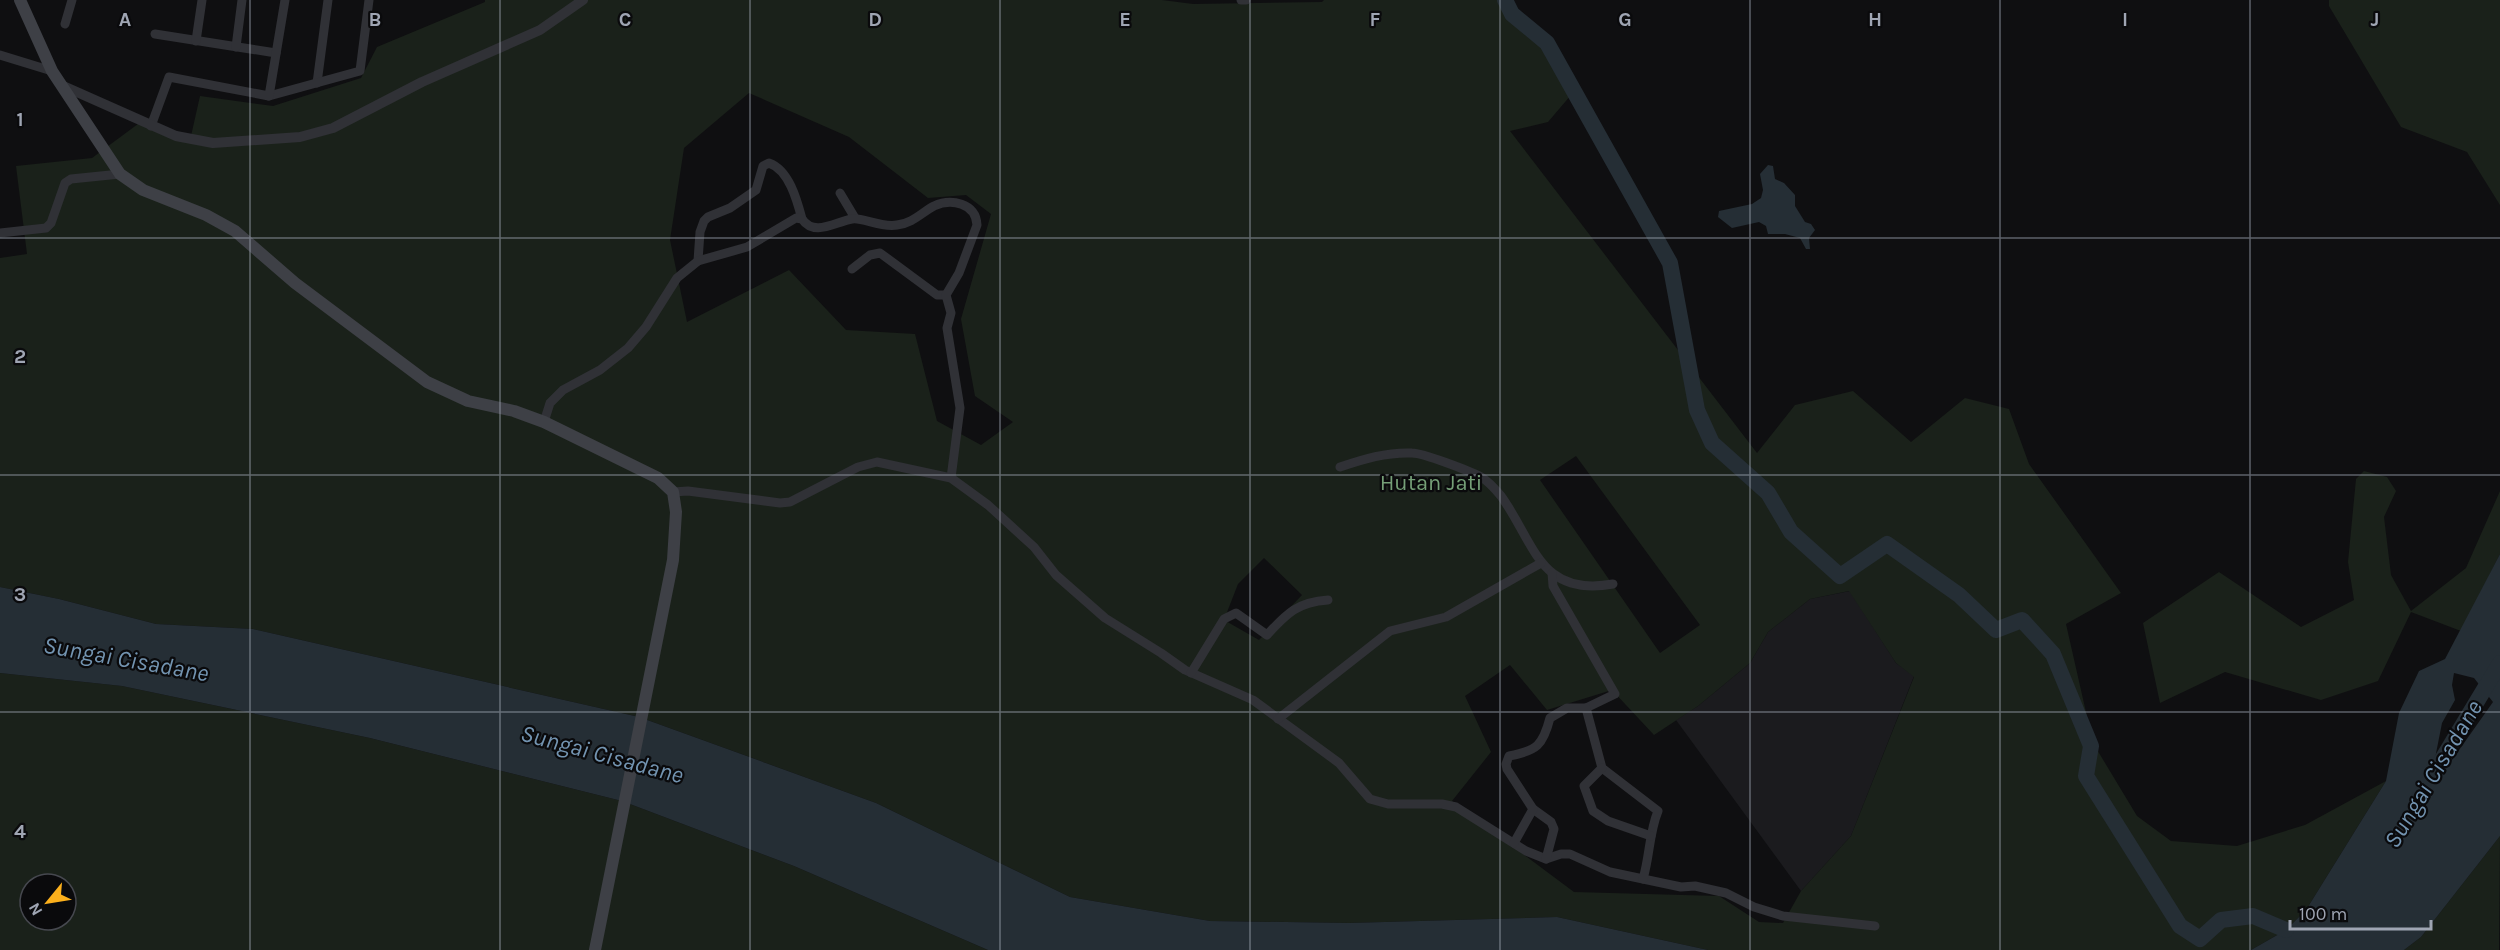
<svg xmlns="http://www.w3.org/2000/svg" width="2500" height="950" font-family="Karla,sans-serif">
<rect width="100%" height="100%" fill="#0f0f11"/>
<polygon fill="#1b1b1e" points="1850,591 1896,663 1914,676 1851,836 1801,891 1676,720 1698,706 1750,663 1768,632 1810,599"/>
<g fill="#1a211a" fill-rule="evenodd">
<path d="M485 0H1162L1193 4 1322 2 1324 0H1508L1558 50 1577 88 1548 122 1510 131 1757 453 1795 405 1853 391 1911 442 1965 398 2009 409 2029 464 2121 593 2066 624 2093 743 2137 816 2171 841 2237 846 2305 825 2386 781 2306 910 2286 930 2251 950H1708L1557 917 1349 923 1210 921 1070 897 876 803 639 717 253 629 156 624 59 599 0 587V258L27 254 16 166 92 158 142 121 191 136 200 96 273 106 361 78 377 47 485 2ZM749 93 849 137 928 198 966 195 991 214 961 319 975 396 1013 422 981 445 937 421 915 334 846 330 789 270 687 322 670 240 684 148ZM1576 456 1700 625 1660 653 1540 480ZM1264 558 1302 595 1259 640 1224 620 1238 584ZM1849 591 1896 663 1914 677 1851 836 1801 891 1783 923 1759 922 1719 896 1574 892 1452 801 1491 752 1465 696 1510 665 1547 710 1612 690 1654 735 1698 706 1750 663 1768 632 1810 599Z"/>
<polygon points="2329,0 2500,0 2500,205 2467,152 2401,127 2329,6"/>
<polygon points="2364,471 2387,477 2396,491 2384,517 2391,575 2411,611 2466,568 2500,491 2500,554 2461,631 2411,612 2378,681 2321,700 2225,672 2160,703 2143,623 2219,572 2301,627 2354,600 2348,562 2356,479"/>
<path d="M0 673 122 686 370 738 622 801 794 866 988 950H0ZM30 884H66V920H30Z"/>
<polygon points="2500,836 2499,950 2404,950 2421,937"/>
</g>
<g fill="#252e35" fill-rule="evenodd">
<polygon points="1768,165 1773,166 1775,179 1784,183 1795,195 1795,206 1805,222 1811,224 1815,230 1809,238 1810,249 1806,249 1800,238 1785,234 1768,234 1766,226 1759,222 1732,228 1718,217 1719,211 1752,204 1761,198 1763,190 1760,174"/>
<path d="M2500 554V836L2421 937 2404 950H2251L2286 930 2306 910 2386 781 2399 713 2419 671 2445 659ZM2454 673 2474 678 2493 702 2428 794 2442 723 2455 700 2452 685Z"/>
<polygon points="0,587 59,599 156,624 253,629 639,717 876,803 1070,897 1210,921 1349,923 1557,917 1708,950 988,950 794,866 622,801 370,738 122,686 0,673"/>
</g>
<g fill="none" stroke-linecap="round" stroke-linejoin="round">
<g stroke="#252e35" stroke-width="16">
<polyline points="1505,0 1512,14 1547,43 1670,263 1697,410 1712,443 1768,493 1791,532 1840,576 1887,544 1959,595 1996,630 2022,620 2053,654 2091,746 2086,776 2180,926 2200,939 2221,920 2253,916 2286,930"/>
<polyline points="2420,796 2500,663"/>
</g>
<g stroke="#303136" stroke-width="9">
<polyline points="1241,0 1246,0"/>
<polyline points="65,24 72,0"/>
<polyline points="155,34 276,53"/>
<polyline points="196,41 202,0"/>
<polyline points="236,47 242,0"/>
<polyline points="0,55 52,71"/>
<polyline points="317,83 328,0"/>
<polyline points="269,96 360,71 369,0"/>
<polyline points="151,126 169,77 269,96 285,0"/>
<polyline points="840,193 855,218"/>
<polyline points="0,233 46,228 51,223 65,183 71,179 120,174"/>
<path d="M698 261 700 232 704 221 708 217 730 208 756 190 763 166 769 163C789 170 797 200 802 219"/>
<polyline points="852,269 870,255 880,253 937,295 946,295"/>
<path d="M544 422 550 403 563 390 600 370 628 348 646 327 677 278 698 261 747 247 796 218 802 219C814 237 835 222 852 219 862 217 881 228 897 225 913 223 921 213 934 206 951 198 976 203 977 225L959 273 946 295 951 313 947 328 960 408 951 478"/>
<path d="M1340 467C1364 459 1386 452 1412 453 1423 453 1470 471 1481 477 1488 481 1496 490 1501 496 1535 543 1539 597 1613 584"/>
<polyline points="673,492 688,491 780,503 790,502 858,467 877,462 951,478 988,505 1034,547 1056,575 1105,618 1161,653 1185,670 1253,700 1339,763 1370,799 1388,804 1442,804 1456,807 1526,851 1546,859 1561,854 1570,854 1610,872 1681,887 1695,886 1726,893 1754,907 1783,916 1875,926"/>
<path d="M1552 573 1553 586 1615 694 1586 708 1602 768 1658 811C1649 833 1650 855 1643 879"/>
<path d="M1191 673 1224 619 1236 613 1267 635C1287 613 1298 602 1328 600"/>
<polyline points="1278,719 1390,631 1446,617 1541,563"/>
<polyline points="1602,768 1584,786 1593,811 1608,821 1651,836"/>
<polyline points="1533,809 1551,822 1554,829 1546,859"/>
<path d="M1514 843 1533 809 1507 769 1506 764 1509 756C1537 751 1543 745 1550 718L1567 708H1586"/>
</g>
<polyline stroke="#303136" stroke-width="10" points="61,85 176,136 213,143 300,137 333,128 422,82 540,30 583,0"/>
<polyline stroke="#3e4046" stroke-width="12" points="20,0 52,71 120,174 143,190 206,215 235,231 295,283 427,382 468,401 514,411 544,422 658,478 673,492 676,512 673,560 595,950"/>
</g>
<path fill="none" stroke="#9fa5b3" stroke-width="1.5" stroke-opacity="0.55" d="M250 0V950M500 0V950M750 0V950M1000 0V950M1250 0V950M1500 0V950M1750 0V950M2000 0V950M2250 0V950M0 238H2500M0 475H2500M0 712H2500"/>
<g text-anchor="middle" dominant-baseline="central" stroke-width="4.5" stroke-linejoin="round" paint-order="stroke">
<g font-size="22" fill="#759f77" stroke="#0a0a0c">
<text x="1431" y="483">Hutan Jati</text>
</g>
<g font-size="24" font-style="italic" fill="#7394b1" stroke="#0a0a0c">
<text transform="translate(126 659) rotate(10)">Sungai Cisadane</text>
<text transform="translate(602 754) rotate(15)">Sungai Cisadane</text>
<text transform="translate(2433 774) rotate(-59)">Sungai Cisadane</text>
</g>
</g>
<g font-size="20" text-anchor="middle" font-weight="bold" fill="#9fa5b3" stroke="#0a0a0c" stroke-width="4.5" stroke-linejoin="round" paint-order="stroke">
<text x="125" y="26">A</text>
<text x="375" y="26">B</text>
<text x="625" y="26">C</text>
<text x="875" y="26">D</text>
<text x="1125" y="26">E</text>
<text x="1375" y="26">F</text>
<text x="1625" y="26">G</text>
<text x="1875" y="26">H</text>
<text x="2125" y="26">I</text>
<text x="2375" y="26">J</text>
<text x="20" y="126">1</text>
<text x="20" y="363">2</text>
<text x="20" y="601">3</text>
<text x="20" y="838">4</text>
</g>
<g transform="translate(48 902) rotate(240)"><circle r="28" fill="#0a0a0c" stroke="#46484f" stroke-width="1.5"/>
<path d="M0-4.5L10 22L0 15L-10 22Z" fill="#fcb01c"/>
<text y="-9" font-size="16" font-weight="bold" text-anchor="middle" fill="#9fa5b3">N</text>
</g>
<path d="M2290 920v9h141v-9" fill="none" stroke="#9fa5b3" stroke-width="3"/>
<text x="2299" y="920" font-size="18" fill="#9fa5b3" stroke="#0a0a0c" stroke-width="4.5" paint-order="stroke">100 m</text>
</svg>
